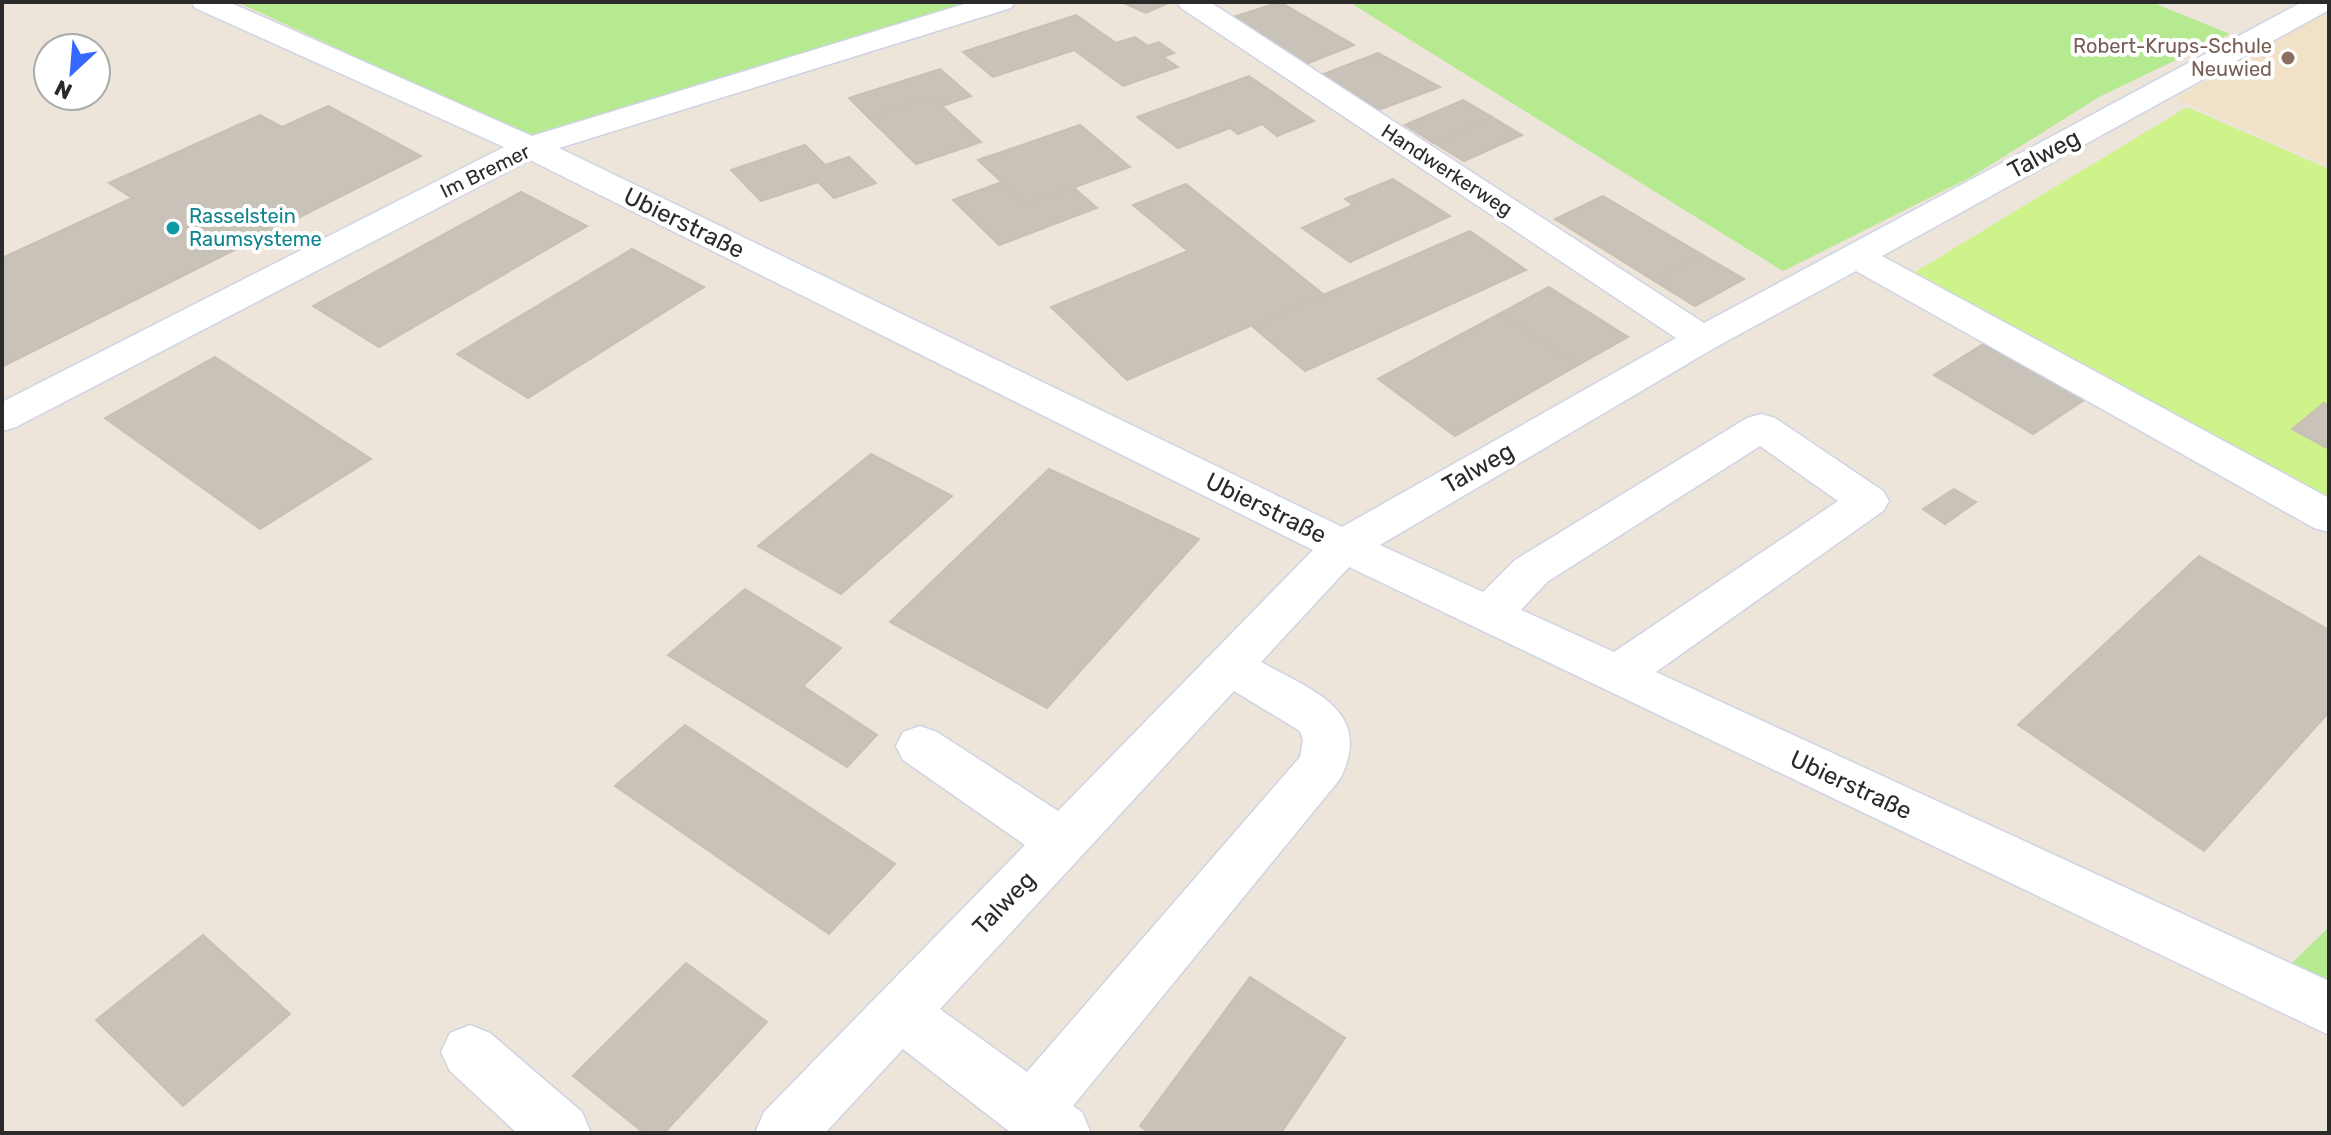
<svg xmlns="http://www.w3.org/2000/svg" width="2331" height="1135" font-family="Rubik,sans-serif">
<rect width="100%" height="100%" fill="#ede4da"/>
<polygon fill="#f1e1c7" points="2329,11 2329,166 2176,99 2317,18"/>
<g fill="#b5ea90">
<polygon points="237,2 965,2 848,42 533,139"/>
<polygon points="1349,2 2151,2 2230,34 2099,97 1971,177 1783,271"/>
<polygon points="2329,927 2329,987 2287,968"/>
</g>
<polygon fill="#cef38b" points="2187,107 2329,169 2329,501 1915,272"/>
<g fill="#c8c2b9" stroke="#c9c0b3" stroke-width="2">
<polygon points="1162,2 1166,4 1146,13 1124,3"/>
<polygon points="1280,2 1354,45 1304,65 1230,18"/>
<polygon points="1076,15 1116,43 1135,37 1148,46 1159,42 1174,53 1163,57 1178,67 1123,86 1074,50 993,77 963,52"/>
<polygon points="1378,53 1440,87 1376,111 1321,75"/>
<polygon points="940,69 971,96 942,106 932,97 869,118 849,98"/>
<polygon points="1249,76 1314,121 1277,136 1262,124 1238,134 1230,128 1178,148 1137,117"/>
<polygon points="932,97 981,142 916,164 869,118"/>
<polygon points="1463,100 1492,117 1434,143 1405,125"/>
<polygon points="328,106 421,156 2,367 2,258 132,198 109,183 260,115 282,127"/>
<polygon points="1492,117 1522,135 1464,161 1434,143"/>
<polygon points="1080,125 1130,167 1026,205 978,160"/>
<polygon points="805,145 825,165 849,157 876,183 834,198 818,182 761,201 731,170"/>
<polygon points="1393,179 1450,216 1350,262 1302,228 1353,205 1345,199"/>
<polygon points="1002,182 1026,205 1073,187 1097,208 999,245 953,200"/>
<polygon points="1186,184 1323,294 1127,380 1051,307 1188,251 1133,205"/>
<polygon points="521,192 587,226 379,347 313,306"/>
<polygon points="1603,196 1701,254 1653,280 1555,219"/>
<polygon points="1470,231 1526,270 1305,371 1252,326"/>
<polygon points="632,249 704,287 528,398 457,354"/>
<polygon points="1701,254 1744,279 1695,306 1653,280"/>
<polygon points="1549,287 1628,337 1578,365 1499,314"/>
<polygon points="1499,314 1578,365 1455,436 1378,379"/>
<polygon points="1985,343 2084,400 2033,434 1934,375"/>
<polygon points="215,357 371,459 260,529 105,418"/>
<polygon points="2324,403 2329,406 2329,449 2292,429"/>
<polygon points="871,454 952,496 841,594 758,546"/>
<polygon points="1049,469 1199,539 1047,708 890,622"/>
<polygon points="1954,489 1976,502 1945,524 1923,509"/>
<polygon points="2199,556 2329,630 2329,712 2204,851 2018,725"/>
<polygon points="745,589 841,648 803,686 877,735 847,767 668,655"/>
<polygon points="685,725 895,864 829,934 615,786"/>
<polygon points="203,935 290,1014 183,1106 96,1020"/>
<polygon points="686,963 767,1022 664,1133 644,1133 573,1076"/>
<polygon points="1250,977 1345,1038 1281,1133 1150,1133 1140,1126"/>
</g>
<g fill="none" stroke-linecap="round" stroke-linejoin="round">
<g stroke="#cfd4e4" stroke-width="3">
<g id="minor">
<path d="M191 2H229L532 136 971 2H1015L1011 8 559 148 1342 527 1676 338 1181 8 1177 2H1210L1704 323 2302 2H2329V10L1882 256 2329 498V532L2314 528 1856 271 1716 347 1380 545 1483 592 1515 560 1747 418 1761 414 1775 418 1883 491 1889 501 1883 511 1656 672 2329 981V1035L1349 567 1261 662C1311 690 1375 710 1340 779L1073 1106 1082 1112 1091 1133 1010 1132 903 1049 825 1133H755L764 1112 1025 845 903 760 896 746 903 732 920 726 937 732 1058 811 1313 550 530 160 16 427 2 431V402L504 147 195 8ZM1760 446 1838 501 1614 652 1521 610 1547 582ZM1234 691 1300 731 1303 740 1300 757 1027 1072 940 1009Z"/>
<polygon points="470,1025 490,1033 582,1112 591,1133 517,1133 450,1071 441,1052 450,1033"/>
</g>
</g>
<use href="#minor" fill="#fff" fill-rule="evenodd"/>
</g>
<circle fill="#8d6e63" stroke="#fff" stroke-width="3" cx="2288" cy="58" r="8"/>
<circle fill="#0f9aa8" stroke="#fff" stroke-width="3" cx="173" cy="228" r="8"/>
<g text-anchor="middle" dominant-baseline="central" stroke-width="8" stroke-linejoin="round" paint-order="stroke">
<g font-size="20" fill="#785e54" stroke="#fff" text-anchor="end">
<text x="2272" y="46">Robert-Krups-Schule<tspan x="2272" dy="23">Neuwied</tspan></text>
</g>
<g font-size="20" fill="#2a2a2a" stroke="#fff">
<text transform="translate(1447 170) rotate(33)">Handwerkerweg</text>
<text transform="translate(485 171) rotate(-26)">Im Bremer</text>
</g>
<g font-size="20" fill="#0d838f" stroke="#fff" text-anchor="start">
<text x="189" y="216">Rasselstein<tspan x="189" dy="23">Raumsysteme</tspan></text>
</g>
<g font-size="24" fill="#2a2a2a" stroke="#fff">
<text transform="translate(2044 154) rotate(-28)">Talweg</text>
<text transform="translate(684 223) rotate(26)">Ubierstraße</text>
<text transform="translate(1478 468) rotate(-30)">Talweg</text>
<text transform="translate(1266 508) rotate(26)">Ubierstraße</text>
<text transform="translate(1851 785) rotate(25)">Ubierstraße</text>
<text transform="translate(1004 903) rotate(-46)">Talweg</text>
</g>
</g>
<rect width="2331" height="1135" fill="none" stroke="#2a2a2a" stroke-width="8"/>
<g transform="translate(72 72) rotate(206)"><circle r="38" fill="#ffffff" stroke="#aaaaaa" stroke-width="2"/>
<path d="M0-6L14 30L0 20L-14 30Z" fill="#3569ff"/>
<text y="-12" font-size="22" font-weight="bold" text-anchor="middle" fill="#2a2a2a">N</text>
</g>
</svg>
